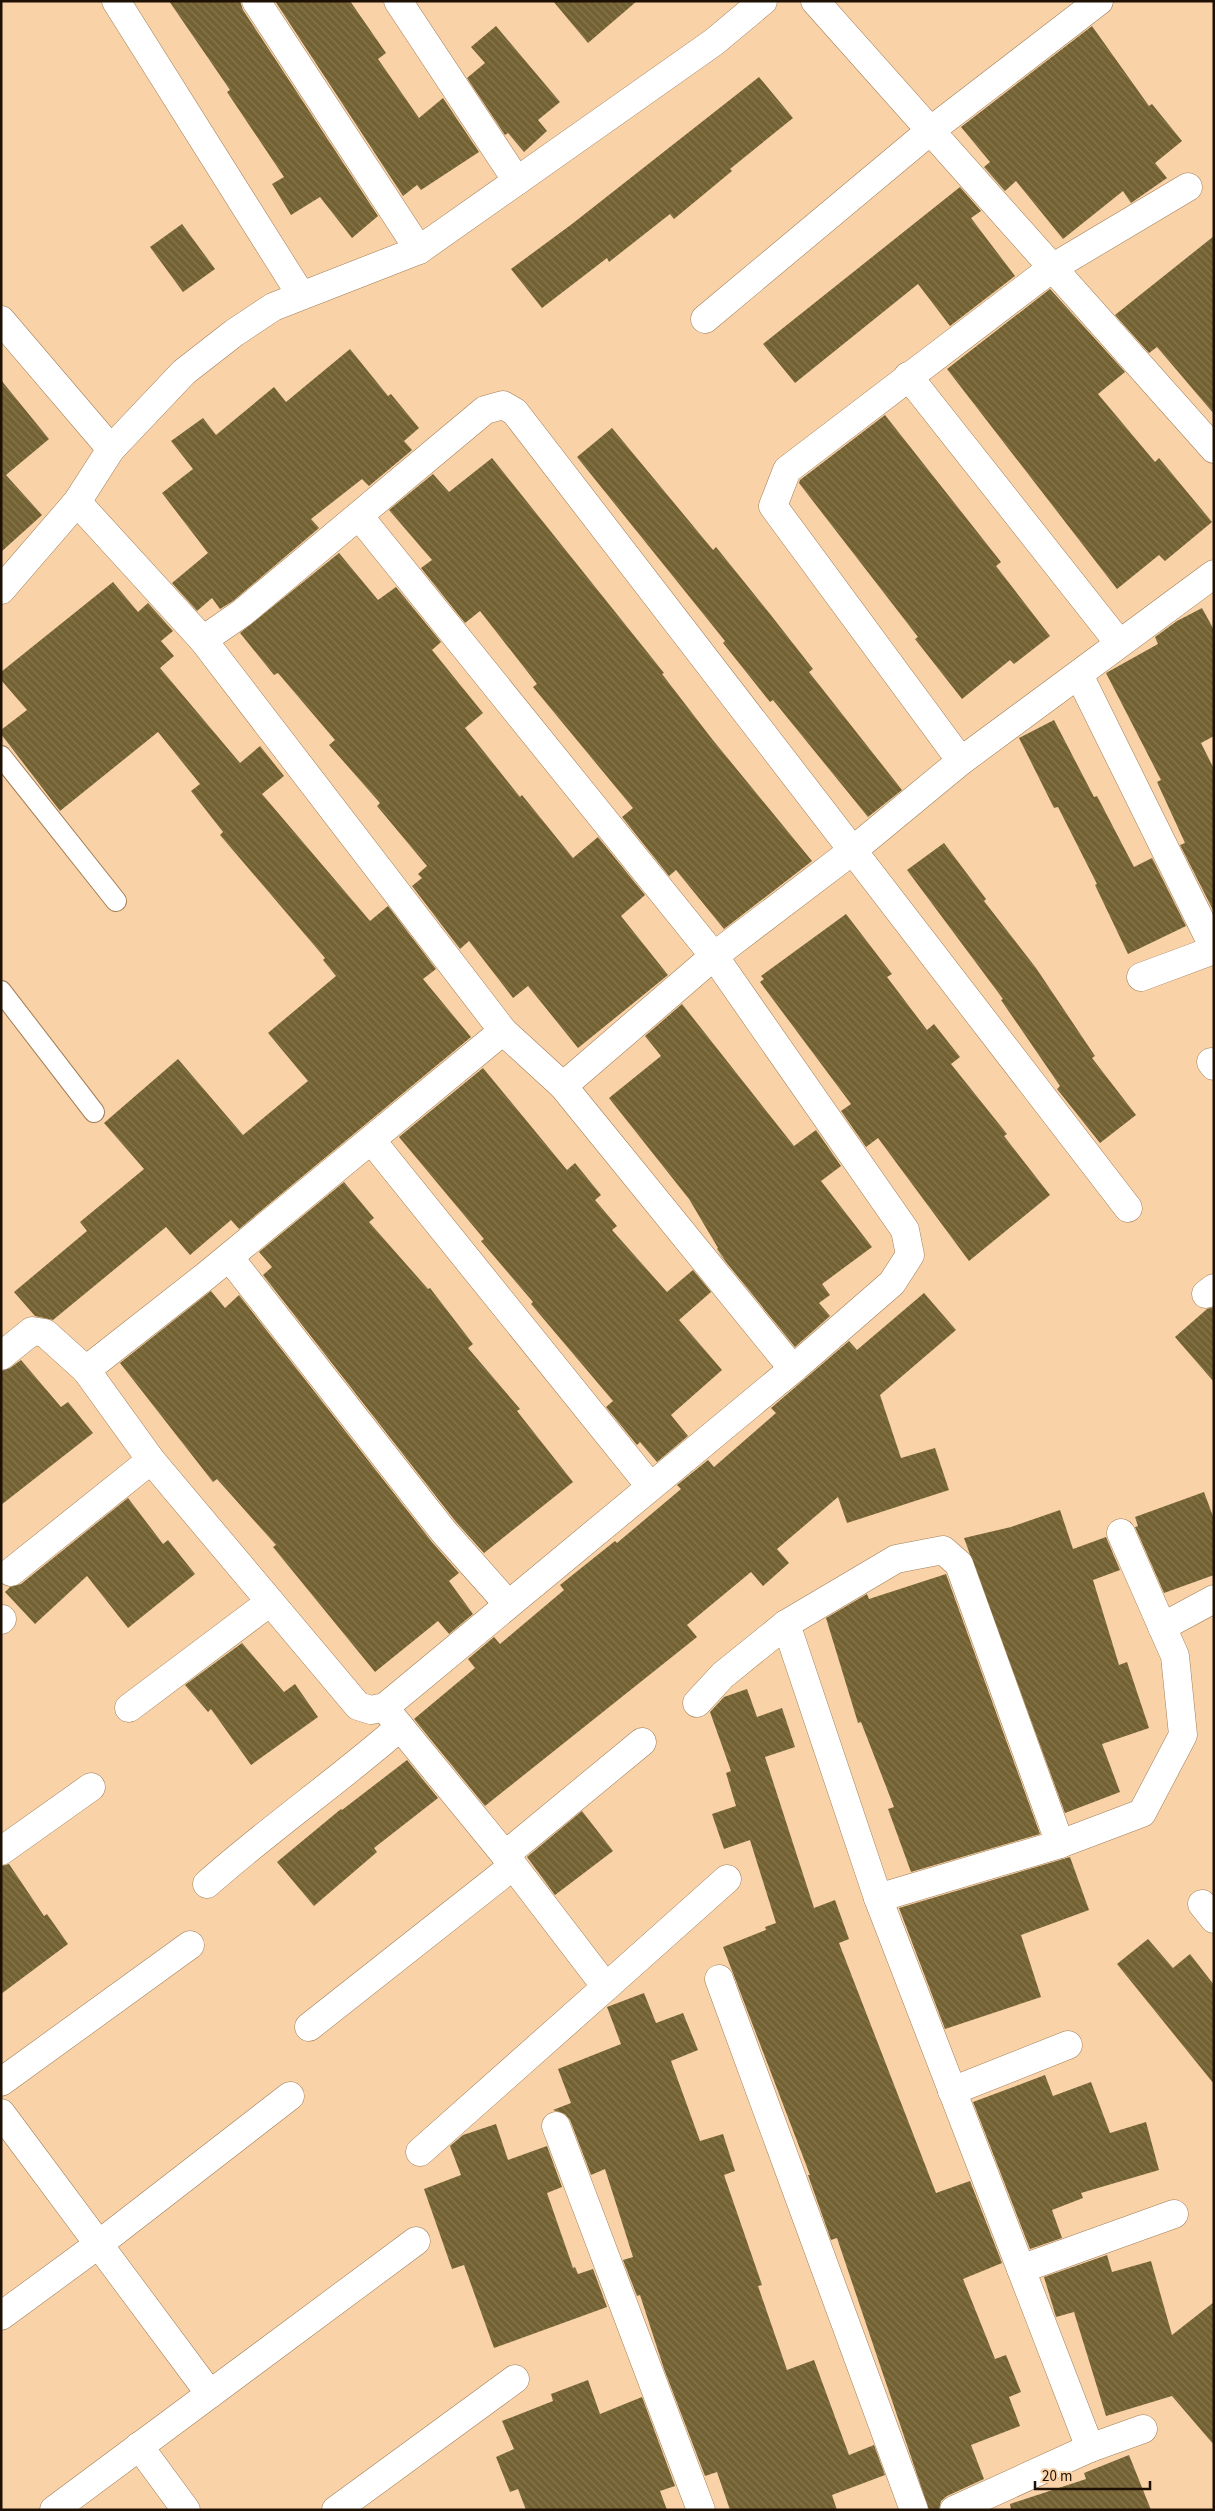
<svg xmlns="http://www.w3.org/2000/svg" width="1215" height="2511" font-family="'Source Sans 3',sans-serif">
<defs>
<pattern id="building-back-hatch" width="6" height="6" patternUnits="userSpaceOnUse" patternTransform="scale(1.25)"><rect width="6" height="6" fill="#736131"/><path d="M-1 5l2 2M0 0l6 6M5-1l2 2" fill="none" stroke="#857752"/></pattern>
</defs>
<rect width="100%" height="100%" fill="#f9d2a8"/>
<g fill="url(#building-back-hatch)">
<polygon points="169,1 240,1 243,10 378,216 352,238 320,197 291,215 272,184 284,177 227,92 230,90"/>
<polygon points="275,1 350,1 386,53 378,59 419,118 443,98 479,152 421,190 417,185 403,196"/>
<polygon points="553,1 637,1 588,43"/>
<polygon points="496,26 560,102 538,120 547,131 524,152 508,133 505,135 467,78 485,63 471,47"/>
<polygon points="1092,26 1149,106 1152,104 1182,141 1155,163 1167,178 1131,203 1123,191 1063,239 1016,181 1005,191 984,167 990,162 961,127"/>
<polygon points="759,77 793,118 730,169 732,171 674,219 670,214 609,262 607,258 542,308 511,269 572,224"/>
<polygon points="960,187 981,211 971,218 1015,276 950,326 918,284 795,383 763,344"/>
<polygon points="182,224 215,269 183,292 150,247"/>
<polygon points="1214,236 1214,414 1157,347 1149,353 1115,315"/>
<polygon points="1050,289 1125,372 1098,394 1155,462 1159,458 1212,522 1165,561 1159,555 1117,589 947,369"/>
<polygon points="350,349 388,396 391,394 419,428 404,441 412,450 369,486 362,479 311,519 319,528 233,601 220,609 212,598 197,611 172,583 208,553 162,493 193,469 171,441 203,418 216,435 274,387 286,402"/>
<polygon points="1,380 49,439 6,475 42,515 1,552"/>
<polygon points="885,415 1001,562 996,566 1050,636 1014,664 1010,660 962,699 915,639 918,637 799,483 800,480"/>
<polygon points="612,428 713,550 716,547 770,614 813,669 809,672 902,790 868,817 773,700 770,702 723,643 725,641 577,457"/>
<polygon points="492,458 664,673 662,674 712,739 812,861 724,929 676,870 669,876 622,817 633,808 533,687 537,684 480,611 465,623 421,568 432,560 389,510 433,474 449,492"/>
<polygon points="339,553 378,600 396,587 441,642 432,650 483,713 465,728 520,797 522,795 573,858 598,837 645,895 621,916 668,975 578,1048 528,986 513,998 469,941 460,949 412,886 422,878 418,874 427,866 377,806 380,803 329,745 335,740 278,673 274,675 240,633"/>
<polygon points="113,582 138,612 148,603 173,631 161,641 174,656 160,668 240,763 260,746 284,776 262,794 370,921 388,906 436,969 423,979 471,1037 239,1229 231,1220 190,1255 166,1227 53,1320 35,1316 14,1292 87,1231 80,1222 144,1169 104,1123 178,1059 243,1135 308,1081 268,1033 336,976 323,960 325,958 220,835 223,832 191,791 200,784 158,732 60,811 1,734 1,730 27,710 1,680 1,672"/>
<polygon points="1202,608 1214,630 1214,736 1201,743 1214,769 1214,912 1180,845 1185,843 1157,782 1161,780 1106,673 1158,644 1155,637 1177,621"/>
<polygon points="1054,720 1094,797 1097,796 1134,867 1152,858 1186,926 1128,954 1095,885 1097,884 1058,807 1054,808 1019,738"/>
<polygon points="944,843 986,899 984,901 1036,968 1095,1056 1092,1058 1136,1115 1100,1143 1057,1089 1060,1086 1001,1000 1003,999 907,870"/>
<polygon points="846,914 892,974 887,977 927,1030 934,1024 960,1057 951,1064 1007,1134 1004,1136 1050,1195 969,1261 878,1138 866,1147 841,1111 851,1104 760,982 764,979 761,976"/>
<polygon points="682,1004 794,1146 816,1130 841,1166 821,1181 872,1247 822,1284 830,1295 819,1303 830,1316 795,1347 717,1251 726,1261 717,1249 718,1248 689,1199 609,1098 661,1056 645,1036"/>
<polygon points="483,1068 567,1170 575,1163 601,1195 595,1200 617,1226 612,1230 667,1292 693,1270 711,1292 679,1320 722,1370 671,1415 688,1436 657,1462 640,1442 637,1445 606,1407 613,1401 531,1304 533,1302 481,1241 484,1239 399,1137"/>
<polygon points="344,1182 374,1218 369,1222 428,1289 430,1288 473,1344 468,1348 520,1409 517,1411 573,1482 484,1553 456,1522 263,1275 272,1267 259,1252"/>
<polygon points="211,1291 225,1308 239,1295 432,1542 459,1573 449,1581 473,1614 449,1634 438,1621 375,1672 273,1547 276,1545 217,1479 213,1482 120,1363"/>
<polygon points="924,1293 956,1330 880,1395 901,1458 935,1448 949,1490 847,1523 838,1497 777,1549 789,1563 763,1586 751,1572 687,1625 697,1637 485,1806 414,1719 475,1668 468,1659 494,1637 500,1644 564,1590 560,1585 615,1541 617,1543 681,1489 677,1485 708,1460 714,1467 776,1413 771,1408 849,1341 857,1350"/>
<polygon points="1214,1307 1214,1382 1175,1337 1207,1309"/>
<polygon points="21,1360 61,1407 68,1402 93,1433 1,1505 1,1371 10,1368"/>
<polygon points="1204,1492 1214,1519 1214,1575 1164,1593 1135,1527 1138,1526 1135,1517"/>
<polygon points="128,1498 163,1544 168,1540 195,1574 128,1628 87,1576 35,1624 5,1592 10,1587 21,1584"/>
<polygon points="1060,1510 1073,1549 1106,1537 1120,1570 1093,1580 1119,1665 1127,1662 1149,1728 1102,1744 1120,1792 1065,1813 964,1538 1011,1527"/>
<polygon points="946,1574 1040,1834 911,1872 888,1809 894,1807 861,1722 858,1723 826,1618 867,1594 869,1599"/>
<polygon points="242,1643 284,1692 295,1684 318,1717 251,1765 211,1709 208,1712 185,1685"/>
<polygon points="747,1689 757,1717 782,1708 795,1747 765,1757 814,1908 835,1900 849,1939 839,1943 936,2193 970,2181 1002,2263 963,2279 995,2359 1006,2355 1021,2392 1009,2397 1020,2426 971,2445 984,2479 947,2496 941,2501 939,2510 929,2510 837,2238 831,2240 808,2175 810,2175 723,1947 766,1930 765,1927 776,1923 750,1840 724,1849 712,1814 736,1806 726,1773 731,1771 710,1712 724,1697"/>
<polygon points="407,1760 438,1798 374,1848 377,1852 314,1906 277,1862 341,1809 342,1810"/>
<polygon points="582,1811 613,1851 555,1895 527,1857"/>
<polygon points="1070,1857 1089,1910 1021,1935 1041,1997 945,2029 899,1908"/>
<polygon points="9,1864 44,1916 47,1914 68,1944 1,1994 1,1866"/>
<polygon points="1148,1939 1173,1968 1190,1954 1214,1985 1214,2084 1117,1964"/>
<polygon points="644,1993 656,2023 683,2013 698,2050 671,2061 700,2141 723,2134 735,2171 724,2175 762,2285 758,2286 787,2370 814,2360 849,2455 874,2445 885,2475 832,2495 837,2510 730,2510 717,2472 705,2476 664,2369 640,2295 637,2296 623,2260 633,2257 605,2169 591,2175 570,2120 565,2114 553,2110 571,2103 558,2069 621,2044 607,2007"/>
<polygon points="1045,2075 1053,2096 1091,2082 1110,2133 1146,2122 1159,2170 1081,2193 1083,2198 1052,2210 1062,2238 1030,2249 973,2102"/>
<polygon points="496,2124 508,2160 547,2146 562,2187 547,2193 573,2268 575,2267 578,2274 593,2269 607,2307 494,2348 464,2265 452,2269 424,2189 461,2175 450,2146 463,2135"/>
<polygon points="1107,2255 1112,2272 1151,2261 1172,2335 1214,2302 1214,2445 1172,2396 1106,2416 1074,2312 1056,2317 1044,2277"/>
<polygon points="588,2380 600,2414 642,2397 675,2486 660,2491 667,2510 526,2510 518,2489 510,2492 496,2457 514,2449 502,2421 553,2401 551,2394"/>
<polygon points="1129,2455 1151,2510 1011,2510 1010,2504 1086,2479 1084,2473"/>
</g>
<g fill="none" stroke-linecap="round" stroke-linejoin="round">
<g stroke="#a17e56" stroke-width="22">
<g id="service">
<polyline points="1,756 116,901"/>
<polyline points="1,991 94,1112"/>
</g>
</g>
<g stroke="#a17e56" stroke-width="29">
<g id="minor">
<polyline points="116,1 301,295"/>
<polyline points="256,1 419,250"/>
<polyline points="398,1 517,181"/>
<polyline points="815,1 1214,449"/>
<polyline points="705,319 930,131 1099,1"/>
<polyline points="1,320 111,449"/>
<polyline points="908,376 1119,643"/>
<polyline points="77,502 203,640"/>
<polyline points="1,590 77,502 111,449 184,372 234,333 273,307 419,250 714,42 763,1"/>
<polyline points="1079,675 1214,948"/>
<polyline points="961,761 773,506 787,470 1052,268 1188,187"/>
<polyline points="1141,977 1214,950"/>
<polyline points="1211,1062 1214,1066"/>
<polyline points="563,1086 793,1369"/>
<polyline points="372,1141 650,1486"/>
<polyline points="1128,1208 515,412 503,405 485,410 242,613 203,640 503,1031 563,1086 714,956 852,851 961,761 1214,574"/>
<polyline points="229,1257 444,1532 508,1604"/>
<polyline points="1206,1294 1214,1288"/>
<polyline points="1,1356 32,1331 45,1333 86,1370 207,1275 503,1031"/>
<polyline points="86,1370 151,1460 358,1706 371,1710 385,1707 793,1369 892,1283 910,1255 905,1230 714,956 359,516"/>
<polyline points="11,1572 151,1460"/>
<polyline points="1,1620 2,1619"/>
<polyline points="786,1624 878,1898 1090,2448"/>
<polyline points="1162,1627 1214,1599"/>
<polyline points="697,1703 723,1675 786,1624 896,1559 943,1550 959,1564 1060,1844"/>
<polyline points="129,1708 270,1602"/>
<polyline points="388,1712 505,1855"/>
<polyline points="1,1851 91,1787"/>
<path d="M207 1884C269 1829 337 1782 400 1727"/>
<polyline points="878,1898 1060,1844 1142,1813 1183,1735 1175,1656 1121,1533"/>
<polyline points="1202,1904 1214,1919"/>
<polyline points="719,1979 914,2510"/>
<polyline points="606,1987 727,1879"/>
<polyline points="309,2027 513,1866"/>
<polyline points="1,2082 190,1945"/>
<polyline points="952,2091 1068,2045"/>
<polyline points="1,2113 210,2394 54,2510"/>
<polyline points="556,2126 701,2510"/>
<polyline points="420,2152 606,1987 505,1855 642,1742"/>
<polyline points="1021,2269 1174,2214"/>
<polyline points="1,2316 99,2244 290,2096"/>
<polyline points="210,2394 416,2241"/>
<polyline points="139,2446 186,2510"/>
<polyline points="336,2510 515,2379"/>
<polyline points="954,2510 1090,2448 1143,2429"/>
</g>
</g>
<use href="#service" stroke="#fff" stroke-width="20"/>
<use href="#minor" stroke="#fff" stroke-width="28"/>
</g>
<rect width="1215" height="2511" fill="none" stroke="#1e1103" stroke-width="5"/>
<path d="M1035 2481v8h115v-8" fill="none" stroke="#1e1103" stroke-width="2.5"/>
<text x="1042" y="2481" font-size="15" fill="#1e1103" stroke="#f9d2a8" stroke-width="4" paint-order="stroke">20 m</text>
</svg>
